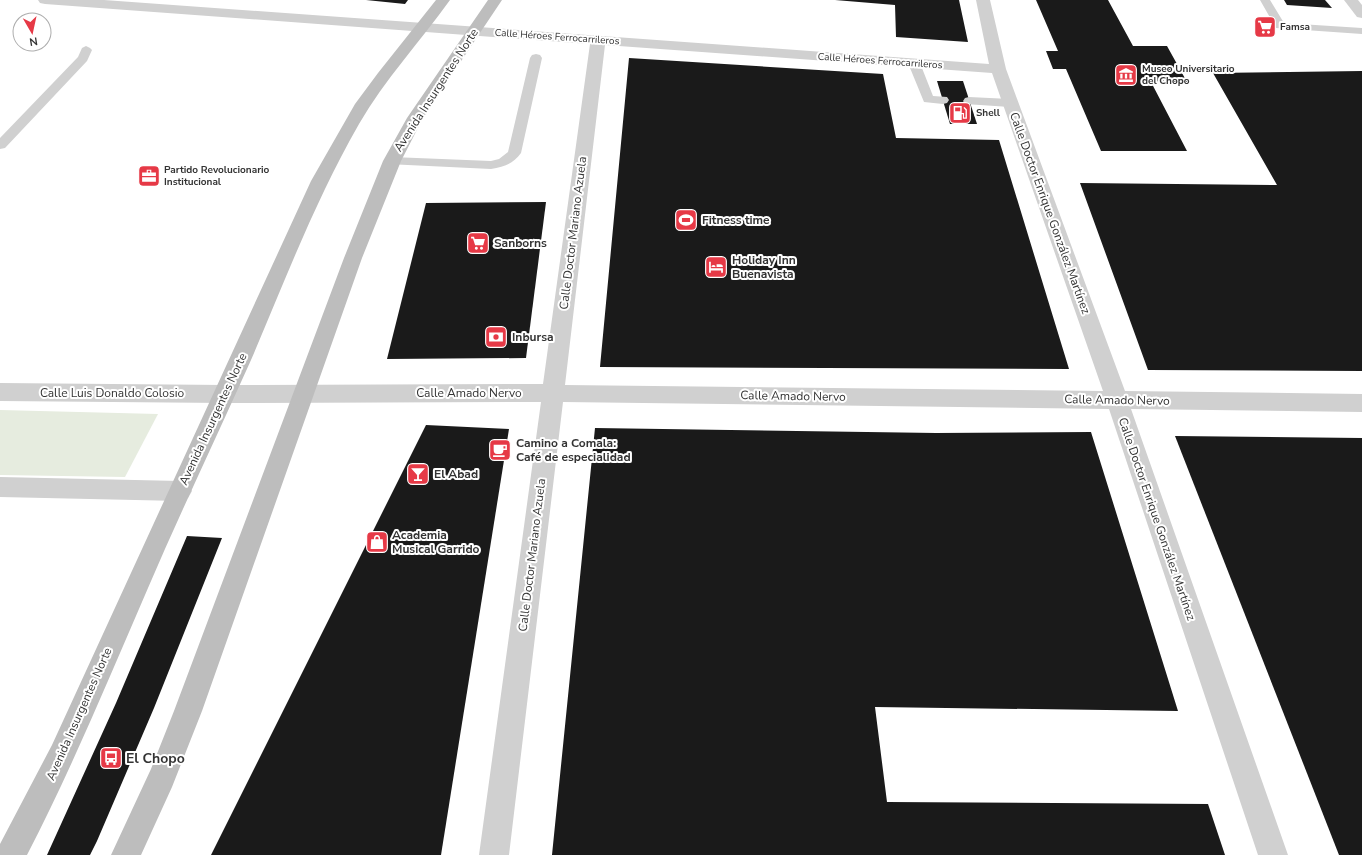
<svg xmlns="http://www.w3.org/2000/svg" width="1362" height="855" font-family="'Nunito Sans',sans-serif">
<rect width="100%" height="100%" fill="#fff"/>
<polygon fill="#e6ecdf" points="0,410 158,414 125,477 0,475"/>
<g fill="#1a1a1a">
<polygon points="366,0 408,0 405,4"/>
<polygon points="835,0 959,0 968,42 896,37 895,5"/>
<polygon points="1036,0 1108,0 1133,46 1167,46 1187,82 1151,82 1187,151 1101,151 1066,69 1053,69 1046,51 1058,51"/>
<polygon points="1284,0 1325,0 1332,8 1287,5"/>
<polygon points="629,58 883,74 896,138 999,140 1069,369 600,367"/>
<polygon points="1362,71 1362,371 1148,370 1080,183 1277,185 1213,73"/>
<polygon points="937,81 963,81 977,124 950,124"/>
<polygon points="546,202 526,358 387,359 426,203"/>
<polygon points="426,425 509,429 441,855 211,855"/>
<polygon points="595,428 936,433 1091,432 1178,711 875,707 887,802 1208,804 1225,855 552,855"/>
<polygon points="1175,436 1362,438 1362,855 1339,855"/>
<polygon points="187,536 222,538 154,708 97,841 90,855 47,855 116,703"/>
</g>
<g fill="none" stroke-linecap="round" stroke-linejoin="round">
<g fill="#d0d0d0" fill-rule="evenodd">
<polygon points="1260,0 1270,0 1284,23 1362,28 1362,34 1276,28"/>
<polygon points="86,46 90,48 92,50 87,61 5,148 0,149 0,138 78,57 82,48"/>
<path d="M536 54 540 55 542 58 521 153C513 164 504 167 491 169L387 164 385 161 387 158 392 157 491 161 499 159 508 152 530 58 532 55Z"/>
<polygon points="914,59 918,60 920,63 933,96 947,97 949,100 947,103 943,104 924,102 908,63 910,60"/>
<polygon points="969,97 1010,99 1014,100 1016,103 1014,106 1010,107 965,104 963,101 965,98"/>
</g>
<g fill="#d0d0d0" fill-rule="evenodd">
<path d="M38 0H104L989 64 976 0H990L1006 69 1125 391 1362 394V412L1131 409 1288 855H1258L1109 409 563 402 509 855H479L541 402 225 403 0 401V383L225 385 543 384 590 44 45 4 40 3ZM605 45 992 73 1103 391 565 385Z"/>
<polygon points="1344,0 1358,0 1362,5 1362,18 1357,17"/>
<polygon points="0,477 180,481 188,484 192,491 188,498 180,501 0,497"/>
</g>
<g fill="#bdbdbd" fill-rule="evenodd">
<path d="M436 0H450C420 42 385 79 359 124 316 199 285 280 251 360 217 436 181 511 148 588 109 678 72 768 27 855H0V844L52 745 311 181 355 104 378 73Z"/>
<polygon points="488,0 502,0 423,118 401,161 362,258 202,711 172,787 141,855 111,855 151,769 174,711 344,258 383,161 407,118"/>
</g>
</g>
<defs>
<g id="supermarket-square" transform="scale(1.15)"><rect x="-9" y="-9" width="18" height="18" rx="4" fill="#e63946" stroke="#fff"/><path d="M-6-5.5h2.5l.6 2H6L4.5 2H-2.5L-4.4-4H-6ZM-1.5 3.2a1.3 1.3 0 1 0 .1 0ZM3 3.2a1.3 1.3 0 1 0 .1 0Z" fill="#fff"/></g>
<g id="museum-square" transform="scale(1.15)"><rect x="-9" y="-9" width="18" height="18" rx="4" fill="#e63946" stroke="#fff"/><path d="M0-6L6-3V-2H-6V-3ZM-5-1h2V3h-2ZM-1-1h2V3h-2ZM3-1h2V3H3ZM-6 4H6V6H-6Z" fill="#fff"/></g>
<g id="fuel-square" transform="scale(1.15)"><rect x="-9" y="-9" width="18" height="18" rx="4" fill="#e63946" stroke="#fff"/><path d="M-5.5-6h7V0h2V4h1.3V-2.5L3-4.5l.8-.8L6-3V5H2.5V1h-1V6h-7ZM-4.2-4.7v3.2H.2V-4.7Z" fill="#fff"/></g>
<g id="office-square" transform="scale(1.15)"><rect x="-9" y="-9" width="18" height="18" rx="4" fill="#e63946" stroke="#fff"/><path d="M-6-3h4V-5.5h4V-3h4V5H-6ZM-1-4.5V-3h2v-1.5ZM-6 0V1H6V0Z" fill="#fff"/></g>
<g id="stadium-square" transform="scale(1.15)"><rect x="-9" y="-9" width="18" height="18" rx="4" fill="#e63946" stroke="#fff"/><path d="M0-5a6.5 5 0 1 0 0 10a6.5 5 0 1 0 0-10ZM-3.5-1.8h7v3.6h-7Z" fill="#fff"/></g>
<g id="hotel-square" transform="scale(1.15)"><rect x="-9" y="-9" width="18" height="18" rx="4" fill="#e63946" stroke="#fff"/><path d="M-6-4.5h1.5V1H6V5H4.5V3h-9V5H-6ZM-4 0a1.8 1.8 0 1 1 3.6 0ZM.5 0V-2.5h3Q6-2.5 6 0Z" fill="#fff"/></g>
<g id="bank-square" transform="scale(1.15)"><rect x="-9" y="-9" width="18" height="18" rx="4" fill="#e63946" stroke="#fff"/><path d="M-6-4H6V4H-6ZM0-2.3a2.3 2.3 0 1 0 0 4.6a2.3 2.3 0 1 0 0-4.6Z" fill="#fff"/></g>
<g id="cafe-square" transform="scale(1.15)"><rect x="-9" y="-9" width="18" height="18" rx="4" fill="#e63946" stroke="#fff"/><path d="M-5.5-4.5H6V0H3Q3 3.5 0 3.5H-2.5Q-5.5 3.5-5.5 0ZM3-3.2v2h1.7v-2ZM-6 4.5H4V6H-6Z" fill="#fff"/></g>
<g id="bar-square" transform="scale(1.15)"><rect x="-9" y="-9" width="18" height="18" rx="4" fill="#e63946" stroke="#fff"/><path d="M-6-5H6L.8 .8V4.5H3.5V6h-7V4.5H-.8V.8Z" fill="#fff"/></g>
<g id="shop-square" transform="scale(1.15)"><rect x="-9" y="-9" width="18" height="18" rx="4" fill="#e63946" stroke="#fff"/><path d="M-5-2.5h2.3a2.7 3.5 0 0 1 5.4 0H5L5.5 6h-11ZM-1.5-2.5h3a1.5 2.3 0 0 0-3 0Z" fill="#fff"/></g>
<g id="bus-square" transform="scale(1.15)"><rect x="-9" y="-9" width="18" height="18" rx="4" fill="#e63946" stroke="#fff"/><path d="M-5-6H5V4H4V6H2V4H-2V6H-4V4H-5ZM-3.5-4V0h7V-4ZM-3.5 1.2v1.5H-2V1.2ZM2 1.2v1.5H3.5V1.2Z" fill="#fff"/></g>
</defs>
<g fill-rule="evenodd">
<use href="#supermarket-square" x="1265" y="27"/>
<use href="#museum-square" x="1126" y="75"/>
<use href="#fuel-square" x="960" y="113"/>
<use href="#office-square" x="149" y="176"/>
<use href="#stadium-square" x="686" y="220"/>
<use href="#supermarket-square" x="478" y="243"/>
<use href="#hotel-square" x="716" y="267"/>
<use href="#bank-square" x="496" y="337"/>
<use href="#cafe-square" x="500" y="450"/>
<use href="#bar-square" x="418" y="474"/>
<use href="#shop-square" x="377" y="542"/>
<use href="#bus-square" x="111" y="758"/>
</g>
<g text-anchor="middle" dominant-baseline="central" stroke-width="4" stroke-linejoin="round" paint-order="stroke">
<g font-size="10" font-weight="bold" fill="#333" stroke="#fff" text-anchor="start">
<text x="1280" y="27">Famsa</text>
<text x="1142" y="69">Museo Universitario<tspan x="1142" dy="12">del Chopo</tspan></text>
<text x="976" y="113">Shell</text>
<text x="164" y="170">Partido Revolucionario<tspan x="164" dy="12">Institucional</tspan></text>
</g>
<g font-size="10" fill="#333" stroke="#fff">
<text transform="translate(557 37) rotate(4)">Calle Héroes Ferrocarrileros</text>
<text transform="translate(880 61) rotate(4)">Calle Héroes Ferrocarrileros</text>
</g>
<g font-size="12" fill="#333" stroke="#fff">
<text transform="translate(436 90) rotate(-57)">Avenida Insurgentes Norte</text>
<text transform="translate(1050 213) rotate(70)">Calle Doctor Enrique González Martínez</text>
<text transform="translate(573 233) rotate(-83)">Calle Doctor Mariano Azuela</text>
<text x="112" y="393">Calle Luis Donaldo Colosio</text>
<text x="469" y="393">Calle Amado Nervo</text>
<text transform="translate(793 396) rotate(1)">Calle Amado Nervo</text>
<text transform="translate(1117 400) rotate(1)">Calle Amado Nervo</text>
<text transform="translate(213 419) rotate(-65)">Avenida Insurgentes Norte</text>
<text transform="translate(1157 519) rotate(71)">Calle Doctor Enrique González Martínez</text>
<text transform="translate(532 555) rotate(-83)">Calle Doctor Mariano Azuela</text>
<text transform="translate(79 714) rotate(-66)">Avenida Insurgentes Norte</text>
</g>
<g font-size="12" font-weight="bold" fill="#333" stroke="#fff" text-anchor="start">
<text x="702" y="220">Fitness time</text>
<text x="494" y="243">Sanborns</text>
<text x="732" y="260">Holiday Inn<tspan x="732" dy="14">Buenavista</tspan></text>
<text x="512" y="337">Inbursa</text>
<text x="516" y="443">Camino a Comala:<tspan x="516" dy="14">Café de especialidad</tspan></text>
<text x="434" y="474">El Abad</text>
<text x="392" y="535">Academia<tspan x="392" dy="14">Musical Garrido</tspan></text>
</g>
<g font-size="14" font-weight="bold" fill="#333" stroke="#fff" text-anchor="start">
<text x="126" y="758">El Chopo</text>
</g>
</g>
<g transform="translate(32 32) rotate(171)"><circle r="19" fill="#ffffff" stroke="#adadad"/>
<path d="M0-3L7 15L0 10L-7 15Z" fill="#e63946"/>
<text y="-6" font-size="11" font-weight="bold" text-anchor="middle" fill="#333333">N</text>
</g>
</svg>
